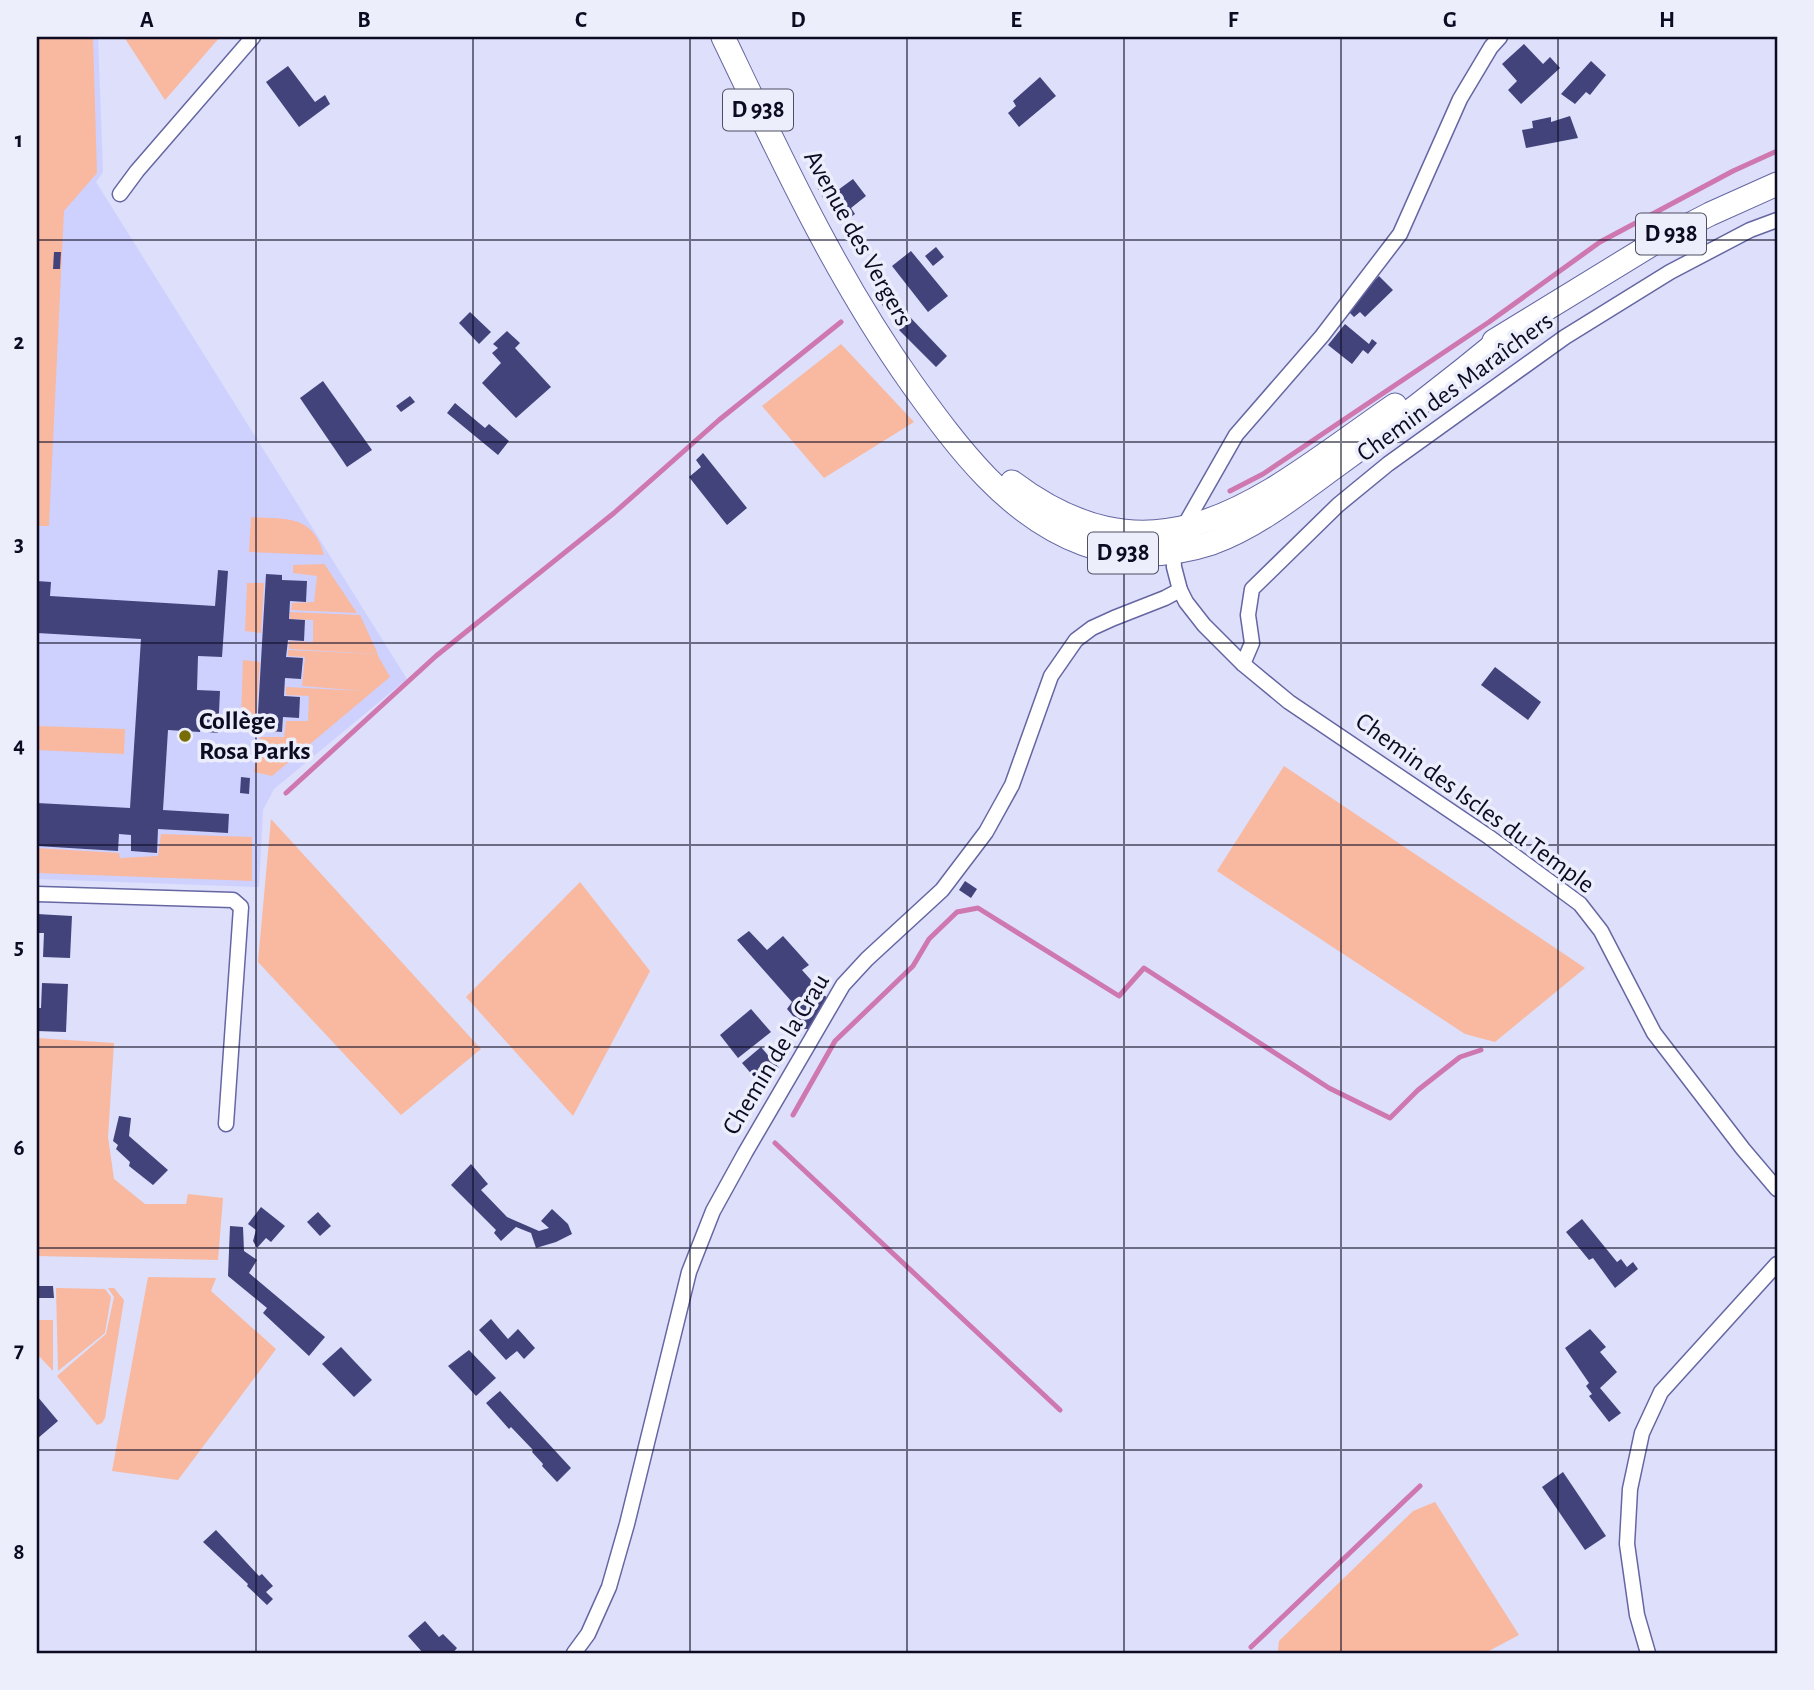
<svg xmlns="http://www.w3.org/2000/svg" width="1814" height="1690" font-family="'Alegreya Sans',sans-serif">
<rect width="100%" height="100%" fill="#dddffb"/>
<polygon fill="#ced1fe" points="37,37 98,37 103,172 96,182 407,679 274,789 263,810 259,887 37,879"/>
<g fill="#f8b9a0">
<polygon points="37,37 93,37 97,173 64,211 49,526 37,526"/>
<polygon points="124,37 220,37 165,100"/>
<polygon points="841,344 914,422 824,478 762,406"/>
<path d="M251 517C286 519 313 514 324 555L249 552Z"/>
<polygon points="325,564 325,565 357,613 291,610 292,603 314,602 317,576 293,573 293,565"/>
<polygon points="247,583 264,583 261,633 245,631"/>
<polygon points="290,612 360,615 378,654 289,649 289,641 313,642 313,620 290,619"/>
<polygon points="288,650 377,654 390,677 272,776 254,772 260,737 284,737 286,721 308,721 309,696 286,695 286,687 364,691 302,686 305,657 288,656"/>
<polygon points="243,660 260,662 256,719 241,718"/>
<polygon points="37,726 125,729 124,754 37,750"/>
<polygon points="1284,766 1585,968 1495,1042 1465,1034 1217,871"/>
<polygon points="271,819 481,1049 401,1115 258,962"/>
<polygon points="161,834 252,837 252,881 37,873 37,848 119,853 120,858 158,856"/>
<polygon points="580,882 650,971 573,1116 466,997"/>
<polygon points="37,1038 114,1043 108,1137 114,1179 145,1204 186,1204 188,1194 223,1198 218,1260 37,1256"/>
<polygon points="148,1277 216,1278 211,1291 276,1349 178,1480 112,1471"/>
<polygon points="56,1288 105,1289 111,1297 105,1333 58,1371"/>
<polygon points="108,1288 114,1288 124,1300 105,1418 102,1423 97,1425 57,1376 106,1334 114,1297"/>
<polygon points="37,1320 53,1320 53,1371 37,1354"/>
<polygon points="1435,1502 1519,1635 1485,1653 1281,1653 1278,1650 1279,1641 1413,1511"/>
</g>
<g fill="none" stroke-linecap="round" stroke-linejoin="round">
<g stroke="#ce78af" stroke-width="5">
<polyline points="1230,491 1263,474 1489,322 1600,242 1733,171 1777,151"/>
<polyline points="286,793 436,656 614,513 719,420 841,322"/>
<polyline points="793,1115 835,1041 913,966 929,939 957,912 978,908 1119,996 1144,968 1329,1088 1390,1118 1418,1090 1460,1057 1481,1050"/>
<polyline points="775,1143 1060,1410"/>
<polyline points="1251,1647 1420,1486"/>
</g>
</g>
<g fill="#43437b">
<polygon points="1524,44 1543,64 1550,57 1560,68 1521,104 1508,90 1517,81 1502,64"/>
<polygon points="1591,61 1606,75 1590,95 1586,92 1575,104 1561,94"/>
<polygon points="288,66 315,102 325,95 330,104 299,127 266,82"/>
<polygon points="1040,77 1056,96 1019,127 1008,113 1016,106 1013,101"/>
<polygon points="1570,116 1578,138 1526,148 1522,130 1533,128 1532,121 1551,117 1551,122"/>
<polygon points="827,176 838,190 853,179 866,196 851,208 855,214 844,222 823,198 816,185"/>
<polygon points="936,247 944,257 933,266 925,256"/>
<polygon points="911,251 948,296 928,312 892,266"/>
<polygon points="54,252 61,252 60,269 53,269"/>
<polygon points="878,261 890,296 947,356 936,367 899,330 902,328 877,299 866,266"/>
<polygon points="1379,276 1393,290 1365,317 1360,312 1354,317 1346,309"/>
<polygon points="470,312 491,332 479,344 459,323"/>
<polygon points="1345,324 1369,344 1372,339 1377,343 1368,354 1363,350 1352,364 1328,345"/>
<polygon points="507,331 520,343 515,348 551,387 516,418 482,383 501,363 492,353 498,348 493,344"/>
<polygon points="323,381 372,450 347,467 300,398"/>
<polygon points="410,396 415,402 401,412 396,406"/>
<polygon points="455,403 485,428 489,424 509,441 498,455 447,413"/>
<polygon points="703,453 747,508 727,525 689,477 701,467 696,460"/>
<polygon points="218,570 228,571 222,657 198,656 197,690 220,691 218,733 207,732 208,726 201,726 200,732 168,730 163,810 229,814 228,833 158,829 157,853 131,851 131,835 119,834 118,851 37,846 37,803 130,808 141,639 37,633 37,581 51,582 50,596 215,606"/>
<polygon points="266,574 282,575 282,580 307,581 306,602 290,601 289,619 305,620 304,641 288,640 286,657 303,658 301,679 285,678 284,696 300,697 299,718 283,717 282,732 257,730"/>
<polygon points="1495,667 1541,702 1528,720 1481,685"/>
<polygon points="241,777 250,778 249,794 240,793"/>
<polygon points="965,881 977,889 971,898 959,890"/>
<polygon points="37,914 72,916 70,958 43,957 44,933 37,933"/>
<polygon points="749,931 767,950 783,936 809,965 802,970 828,999 808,1029 804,1029 787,1009 792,1002 737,940"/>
<polygon points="42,983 68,984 66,1032 37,1031 37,1008 41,1008"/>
<polygon points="751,1009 771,1032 738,1058 720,1035"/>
<polygon points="761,1047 779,1068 760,1084 742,1063"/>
<polygon points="119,1116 131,1118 129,1136 168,1170 153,1185 129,1166 130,1162 116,1149 118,1145 113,1141"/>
<polygon points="471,1164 488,1184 481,1190 507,1217 539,1231 549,1228 541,1221 552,1209 568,1224 572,1234 556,1242 536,1248 531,1233 516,1227 501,1241 494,1233 496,1230 451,1185"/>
<polygon points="261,1207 285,1226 271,1242 266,1238 257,1248 253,1241 256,1230 248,1224"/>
<polygon points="318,1212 331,1226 320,1236 307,1222"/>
<polygon points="1582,1219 1617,1262 1621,1259 1627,1267 1633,1262 1638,1269 1615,1288 1593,1258 1589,1260 1566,1232"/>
<polygon points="230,1226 243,1227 244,1251 257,1260 249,1273 325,1337 309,1356 263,1313 267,1308 228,1276"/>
<polygon points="37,1286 53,1286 54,1298 37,1298"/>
<polygon points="491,1319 508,1339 518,1329 535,1348 524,1359 517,1351 506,1360 479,1330"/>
<polygon points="1590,1329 1606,1347 1600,1352 1617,1372 1600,1388 1621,1413 1609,1422 1589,1396 1592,1394 1586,1386 1589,1383 1565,1348"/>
<polygon points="341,1347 372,1380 354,1397 322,1364"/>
<polygon points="469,1350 496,1378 476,1396 448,1366"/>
<polygon points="500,1391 571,1468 557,1482 542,1466 543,1464 532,1452 533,1450 511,1427 509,1429 486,1403"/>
<polygon points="37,1396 58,1421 37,1439"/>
<polygon points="1563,1472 1606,1536 1585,1550 1542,1487"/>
<polygon points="216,1530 259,1576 262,1574 273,1586 266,1592 273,1599 267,1605 247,1586 248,1584 203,1542"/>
<polygon points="425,1621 439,1637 443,1634 457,1648 453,1653 423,1653 408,1636"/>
</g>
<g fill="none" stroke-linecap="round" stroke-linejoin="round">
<g stroke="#6566a2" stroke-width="17">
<g id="minor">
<polyline points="120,194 137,171 253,37"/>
<polyline points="1183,528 1236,435 1322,336 1400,234 1460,99 1491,47 1500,37"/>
<polyline points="1173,546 1174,567 1180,590 1186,602 1204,625 1243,664 1289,702 1489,837 1580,904 1601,931 1654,1033 1743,1149 1777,1189"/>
<polyline points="1243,664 1252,643 1248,615 1252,589 1338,505 1388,464 1565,337 1670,272 1750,230 1777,220"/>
<polyline points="37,894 233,900 241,907 226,1124"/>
<polyline points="574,1653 588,1634 609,1587 627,1524 689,1272 713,1211 745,1153 843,985 867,959 942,890 986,832 1012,785 1051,676 1076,640 1092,628 1114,618 1165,598 1180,590"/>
<polyline points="1648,1653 1637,1615 1627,1544 1630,1489 1642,1433 1661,1392 1777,1264"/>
</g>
</g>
<g stroke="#6566a2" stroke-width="25">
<g id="primary">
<path d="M723 37C780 156 835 276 912 384 958 448 1008 516 1084 544 1123 559 1172 556 1212 543 1256 527 1295 496 1332 469 1392 426 1450 381 1507 334"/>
<polyline points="1494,341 1654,243 1710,214 1777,184"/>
<path d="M1012 482C1163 596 1268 492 1395 405"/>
</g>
</g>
<use href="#minor" stroke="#fff" stroke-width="14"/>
<use href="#primary" stroke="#fff" stroke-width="23"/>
</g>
<path fill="none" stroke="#0c0b22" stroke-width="2" stroke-opacity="0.55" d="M256 37V1653M473 37V1653M690 37V1653M907 37V1653M1124 37V1653M1341 37V1653M1558 37V1653M37 240H1777M37 442H1777M37 643H1777M37 845H1777M37 1047H1777M37 1248H1777M37 1450H1777"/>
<circle fill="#786c07" stroke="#eceefc" stroke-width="2.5" cx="185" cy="736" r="7"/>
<g text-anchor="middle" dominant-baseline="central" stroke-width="7" stroke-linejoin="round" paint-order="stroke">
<g fill="#eceefc" stroke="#4f4f63" stroke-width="2">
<rect x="723" y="89.5" width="70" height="41" rx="5"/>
<rect x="1636" y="213.5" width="70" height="41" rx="5"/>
<rect x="1088" y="532.5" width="70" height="41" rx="5"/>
</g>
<g font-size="24" font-weight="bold" fill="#0c0b22">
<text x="758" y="110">D 938</text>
<text x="1671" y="234">D 938</text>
<text x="1123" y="553">D 938</text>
</g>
<g font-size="26" fill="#0c0b22" stroke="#eceefc">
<text transform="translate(858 238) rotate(61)">Avenue des Vergers</text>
<text transform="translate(1455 387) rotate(-36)">Chemin des Maraîchers</text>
<text transform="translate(1475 803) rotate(36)">Chemin des Iscles du Temple</text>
<text transform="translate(776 1054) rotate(-59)">Chemin de la Crau</text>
</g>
<g font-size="26" font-weight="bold" fill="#0c0b22" stroke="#eceefc" text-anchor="start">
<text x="199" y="721">Collège<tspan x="199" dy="30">Rosa Parks</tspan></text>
</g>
</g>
<rect width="1814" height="1690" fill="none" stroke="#eceefc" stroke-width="77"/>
<rect x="38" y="38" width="1738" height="1614" fill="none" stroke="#0c0b22" stroke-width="2.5"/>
<g font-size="23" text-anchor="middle" font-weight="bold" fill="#0c0b22">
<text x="147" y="27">A</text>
<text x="364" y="27">B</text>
<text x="581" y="27">C</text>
<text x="798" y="27">D</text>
<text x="1016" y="27">E</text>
<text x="1233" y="27">F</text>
<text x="1450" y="27">G</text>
<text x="1667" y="27">H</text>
<text x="19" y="147">1</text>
<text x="19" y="349">2</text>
<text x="19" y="551">3</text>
<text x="19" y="752">4</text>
<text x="19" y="954">5</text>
<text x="19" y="1155">6</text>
<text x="19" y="1357">7</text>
<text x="19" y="1559">8</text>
</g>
</svg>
